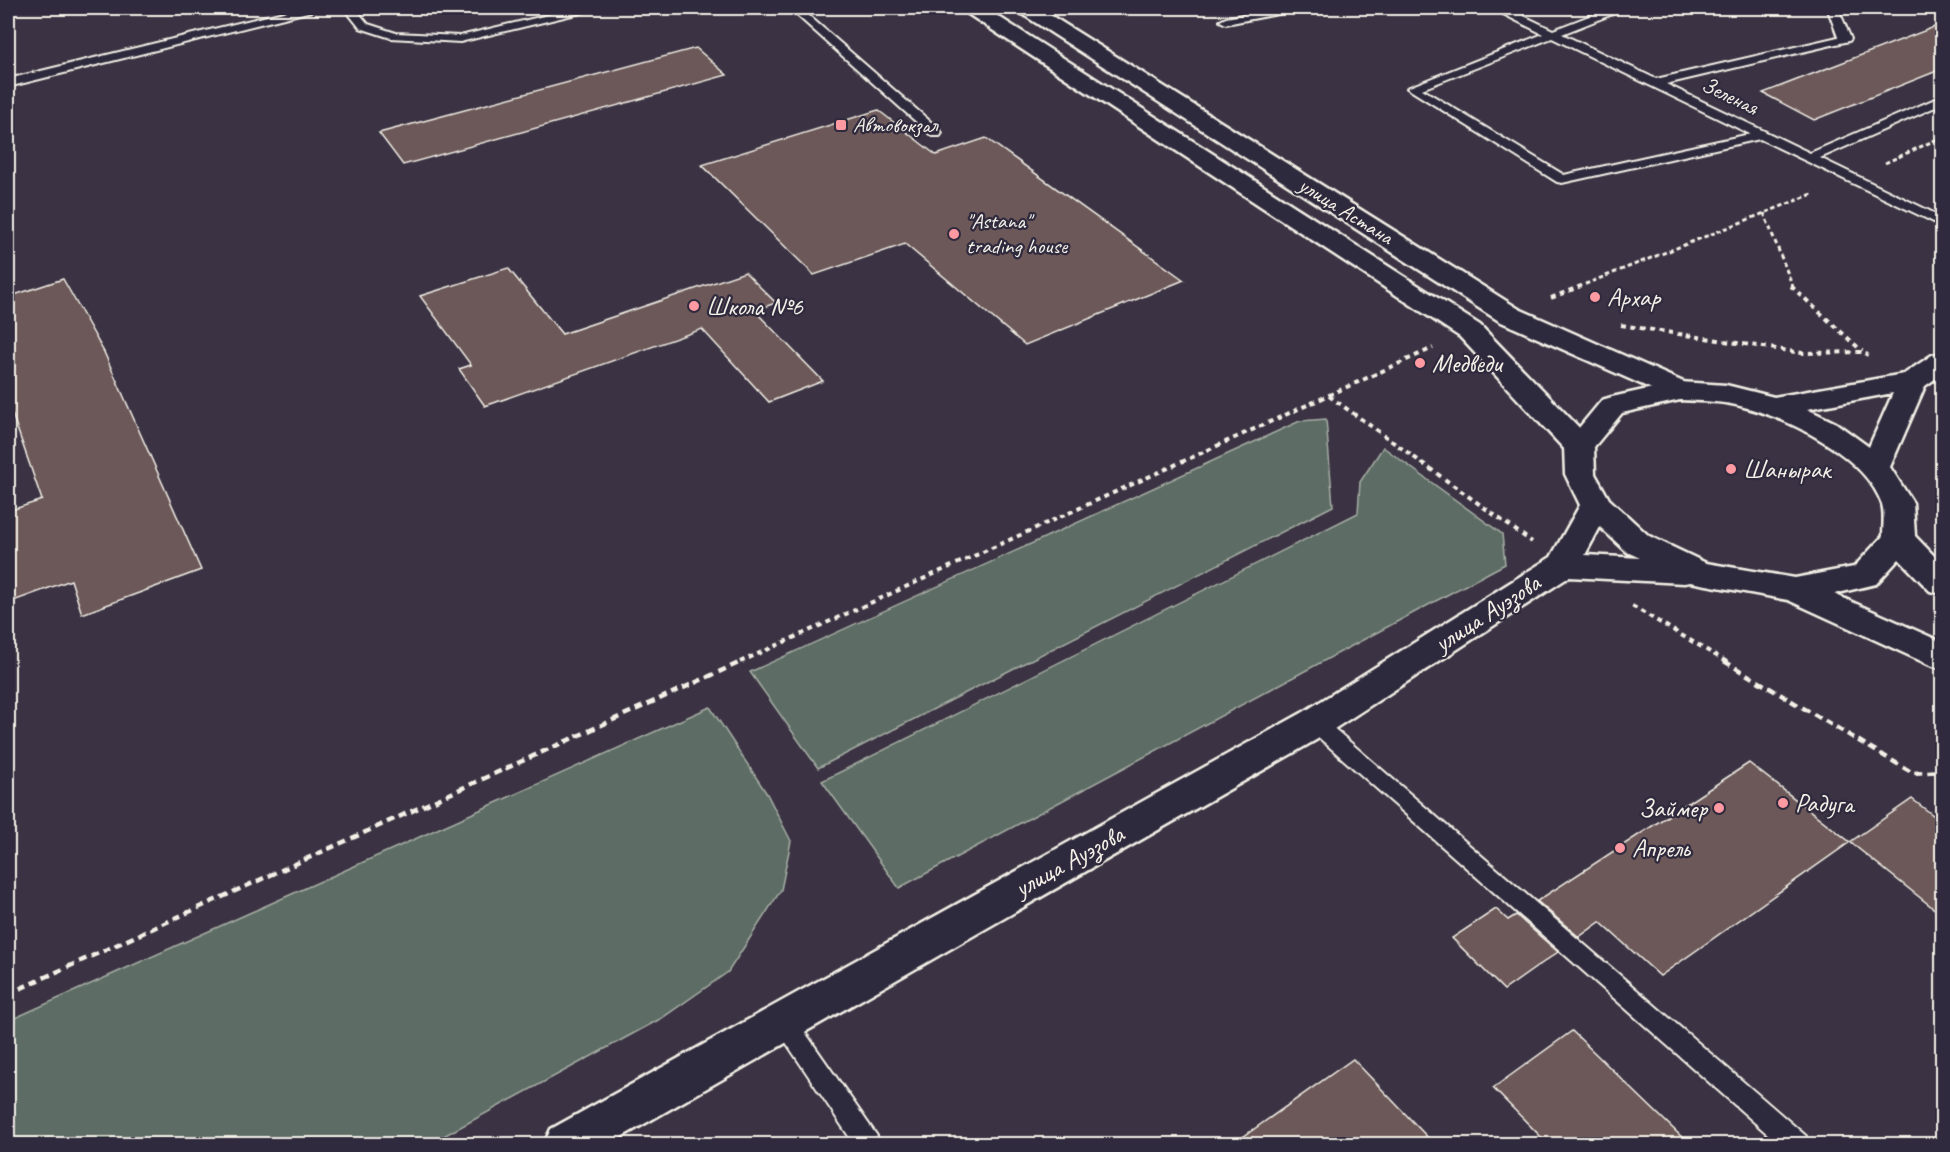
<svg xmlns="http://www.w3.org/2000/svg" width="1950" height="1152" font-family="Caveat,sans-serif">
<rect width="100%" height="100%" fill="#3b3343"/>
<filter id="ink" filterUnits="userSpaceOnUse"><feTurbulence type="fractalNoise" baseFrequency=".0167" numOctaves="2"/><feDisplacementMap in="SourceGraphic" scale="12" xChannelSelector="R" yChannelSelector="G"/><feConvolveMatrix kernelMatrix="1 2 1 2 8 2 1 2 1" color-interpolation-filters="sRGB"/></filter>
<g filter="url(#ink)">
<g fill="#5d6d65" stroke="#a8afa6" stroke-width="1.5">
<polygon points="1326,419 1333,506 818,768 750,672 1300,421"/>
<polygon points="1383,447 1502,534 1505,564 899,888 822,781 1358,513 1360,482"/>
<polygon points="710,707 767,794 791,841 781,890 728,972 662,1018 429,1144 8,1144 8,1021"/>
</g>
<g fill="#6c5859" stroke="#f4f1e8" stroke-width="1.5">
<polygon points="1942,24 1942,69 1814,120 1763,93"/>
<polygon points="696,48 727,75 403,165 379,133"/>
<polygon points="878,110 936,155 986,138 1184,280 1025,345 905,244 814,275 702,165"/>
<polygon points="508,268 562,334 745,272 776,303 754,310 823,381 769,402 702,329 485,406 459,369 471,365 420,296"/>
<polygon points="63,279 104,352 201,570 82,614 71,580 8,603 8,511 42,500 8,402 8,297"/>
<polygon points="1749,763 1850,842 1660,976 1600,922 1579,937 1537,901"/>
<polygon points="1912,799 1942,822 1942,915 1850,842"/>
<polygon points="1496,909 1508,920 1516,915 1558,952 1504,990 1452,938"/>
<polygon points="1572,1031 1689,1144 1548,1144 1493,1088"/>
<polygon points="1353,1059 1434,1144 1233,1144"/>
</g>
<g fill="none" stroke-linecap="round" stroke-linejoin="round">
<g stroke="#f4f1e8" stroke-width="4">
<g id="lane">
<polygon points="300,8 318,8 316,10 8,87 8,79"/>
<polygon points="344,8 355,8 368,24 396,33 460,36 577,8 595,8 593,10 460,42 391,38 360,28"/>
<polygon points="789,8 800,8 940,130 942,133 940,136 932,136"/>
<polygon points="1279,8 1300,8 1294,11 1226,24 1220,21 1226,18"/>
<path d="M1494 8H1507L1553 30 1610 8H1624L1623 10 1562 34 1656 79 1838 37 1828 10 1830 8H1838L1851 39 1849 41 1666 84 1810 153 1942 96V104L1820 158 1942 217V226L1760 139 1562 183 1557 182 1407 88 1543 34 1495 10ZM1552 38 1750 134 1564 175 1422 89Z"/>
<polygon points="1315,715 1322,718 1806,1136 1809,1144 1779,1144 1308,728 1305,723 1308,718"/>
<polygon points="785,1011 793,1015 877,1136 880,1144 854,1144 777,1029 773,1022 777,1015"/>
</g>
</g>
<g stroke="#f4f1e8" stroke-width="5">
<path id="secondary" d="M1942 353V374L1925 386 1890 467 1913 503 1915 536 1942 564V594L1930 591 1899 559 1876 584 1834 594 1942 642V669L1930 665 1788 600 1690 582 1684 583 1569 577 1328 733 609 1144H544L551 1129 1302 713 1551 557 1580 505 1565 474 1564 446 1602 400 1612 397 1680 382 1726 385 1774 397 1904 374 1932 355ZM1893 393 1869 447 1836 423 1807 409ZM1680 400C1701 401 1723 401 1744 407 1790 419 1865 456 1882 504 1885 514 1883 526 1883 536L1854 567 1795 578 1706 563 1649 536 1609 499 1595 474 1594 447 1622 413ZM1600 527 1627 552 1640 558 1585 555Z"/>
</g>
<g stroke="#f4f1e8" stroke-width="5">
<g id="primary">
<polygon points="962,8 985,8 1480,325 1590,439 1594,446 1590,453 1579,456 1568,453 1460,337 965,12"/>
<polygon points="1016,8 1039,8 1519,309 1690,385 1694,391 1690,397 1680,400 1670,397 1499,321 1019,12"/>
</g>
</g>
<g stroke="#f4f1e8" stroke-width="3" stroke-dasharray="4.5 3" stroke-linecap="butt">
<polyline points="1885,163 1942,137"/>
<polyline points="1764,213 1793,287"/>
<polyline points="1578,287 1815,193"/>
</g>
<g stroke="#f4f1e8" stroke-width="4" stroke-dasharray="5 4.5" stroke-linecap="butt">
<polyline points="1791,286 1862,351"/>
<polyline points="1551,298 1581,286"/>
<polyline points="1621,325 1802,353 1862,352 1868,355"/>
<polyline points="1329,396 1532,542"/>
<polyline points="1632,606 1727,662"/>
<polyline points="740,662 1433,348"/>
</g>
<g stroke="#f4f1e8" stroke-width="4.5" stroke-dasharray="8 5" stroke-linecap="butt">
<polyline points="1724,661 1913,773 1942,771"/>
<polyline points="8,994 743,661"/>
</g>
<use href="#lane" fill="#2f2a3d" fill-rule="evenodd"/>
<use href="#secondary" fill="#2f2a3d" fill-rule="evenodd"/>
<use href="#primary" fill="#2f2a3d" fill-rule="evenodd"/>
</g>
</g>
<g fill="#ff9aa2" stroke="#2f2a3d" stroke-width="2">
<rect x="835" y="119" width="12" height="12" rx="3"/>
<circle cx="954" cy="234" r="6"/>
<circle cx="1595" cy="297" r="6"/>
<circle cx="694" cy="306" r="6"/>
<circle cx="1420" cy="363" r="6"/>
<circle cx="1731" cy="469" r="6"/>
<circle cx="1783" cy="803" r="6"/>
<circle cx="1719" cy="808" r="6"/>
<circle cx="1620" cy="848" r="6"/>
</g>
<g text-anchor="middle" dominant-baseline="central" stroke-width="4.5" stroke-linejoin="round" paint-order="stroke">
<g font-size="22" fill="#f4f1e8" stroke="#2f2a3d">
<text transform="translate(1730 96) rotate(26)">Зеленая</text>
<text transform="translate(1346 211) rotate(32)">улица Астана</text>
</g>
<g font-size="22" fill="#f4f1e8" stroke="#2f2a3d" text-anchor="start">
<text x="853" y="125">Автовокзал</text>
<text x="966" y="221">"Astana"<tspan x="966" dy="25">trading house</tspan></text>
</g>
<g font-size="26" fill="#f4f1e8" stroke="#2f2a3d" text-anchor="start">
<text x="1607" y="297">Архар</text>
<text x="706" y="306">Школа №6</text>
<text x="1432" y="363">Медведи</text>
<text x="1743" y="469">Шанырак</text>
<text x="1795" y="803">Радуга</text>
<text x="1707" y="808" text-anchor="end">Займер</text>
<text x="1632" y="848">Апрель</text>
</g>
<g font-size="26" fill="#f4f1e8" stroke="#2f2a3d">
<text transform="translate(1487 613) rotate(-33)">улица Ауэзова</text>
<text transform="translate(1069 861) rotate(-29)">улица Ауэзова</text>
</g>
</g>
<rect width="1950" height="1152" fill="none" stroke="#2f2a3d" stroke-width="30"/>
<rect x="15" y="15" width="1920" height="1122" fill="none" stroke="#f4f1e8" stroke-width="2" filter="url(#ink)"/>
</svg>
